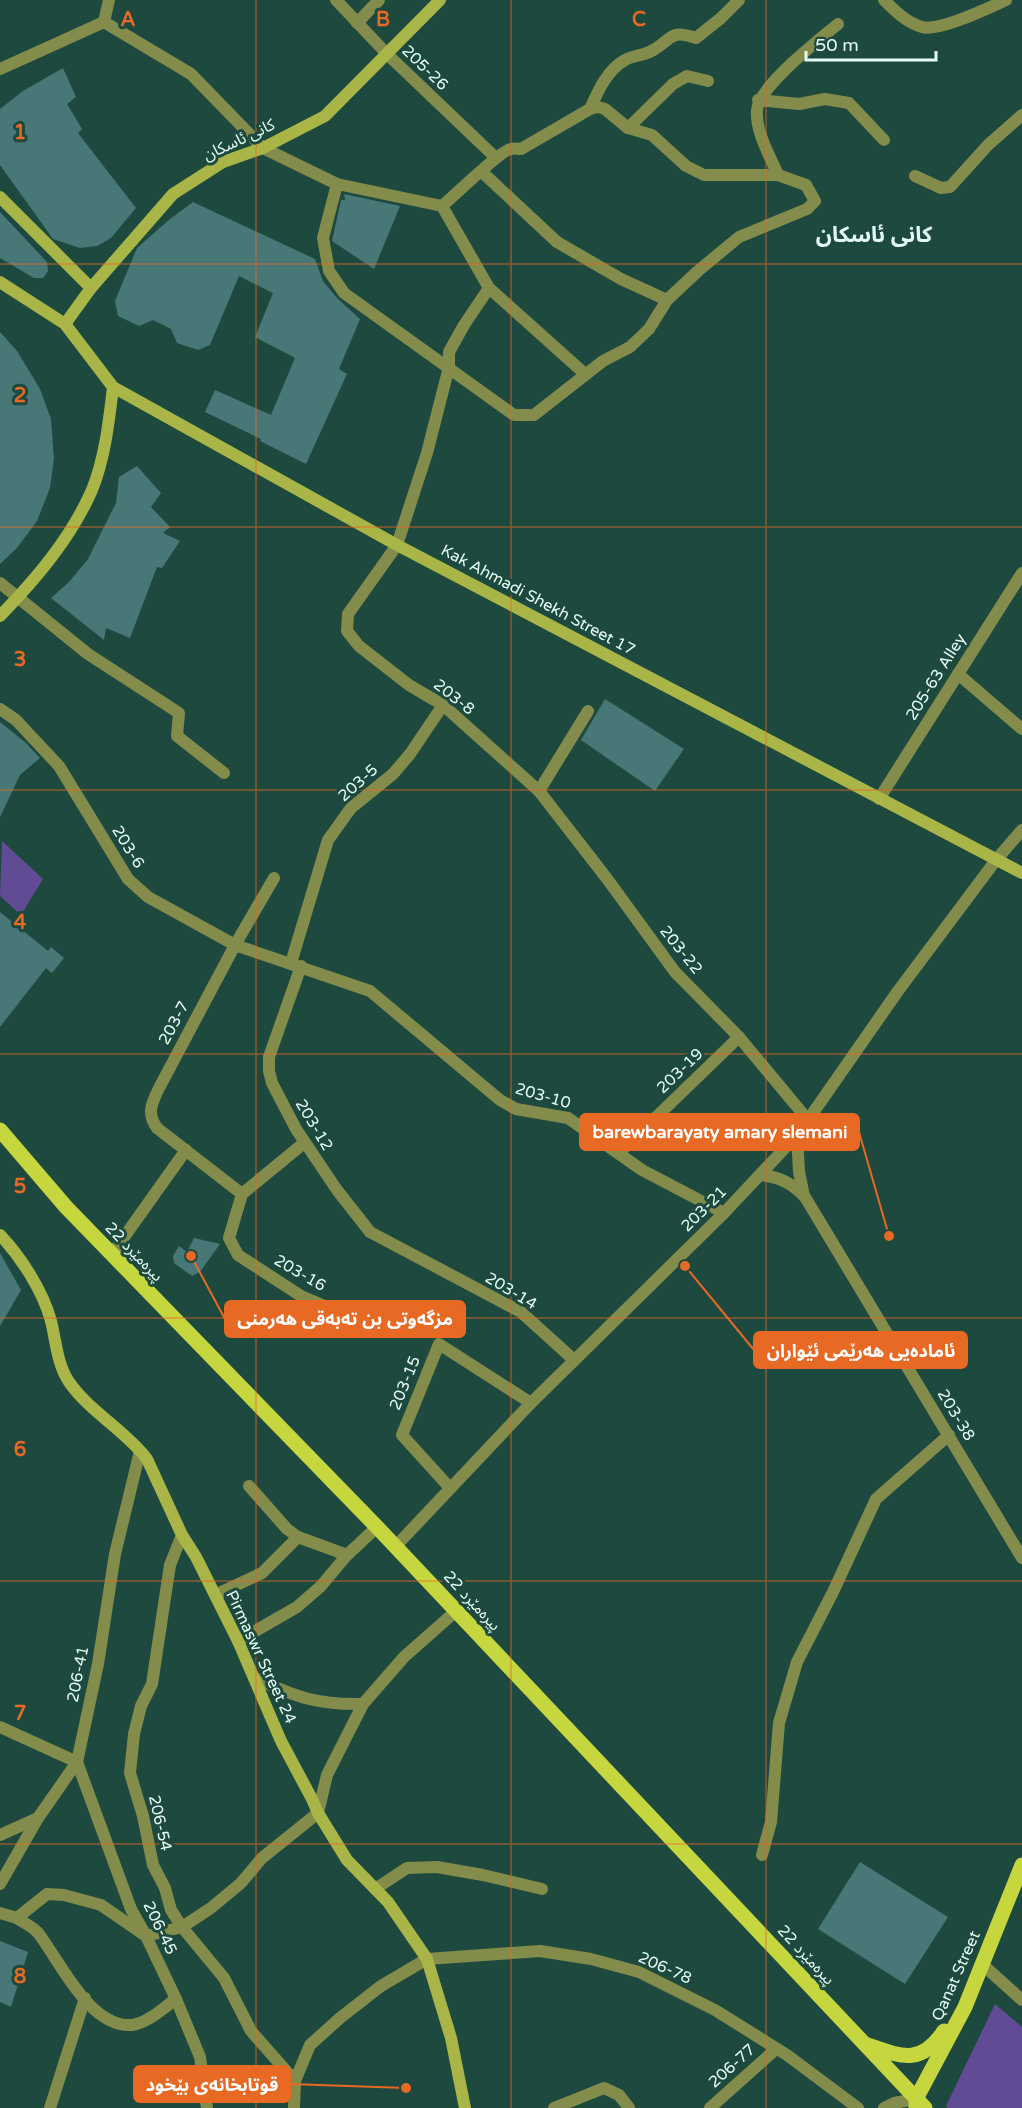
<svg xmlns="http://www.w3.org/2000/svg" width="1022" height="2108" font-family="'Varela Round','Noto Sans Arabic',sans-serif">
<rect width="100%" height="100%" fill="#1d493f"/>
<g fill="#624b95">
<polygon points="2,841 43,879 21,915 0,896"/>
<polygon points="995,2004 1022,2027 1022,2108 948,2108 946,2106"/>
</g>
<g fill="#477777">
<polygon points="63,68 76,97 67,104 82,129 78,133 136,208 111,238 97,246 80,248 53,239 0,165 0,109 23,91"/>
<polygon points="344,194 400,206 374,269 332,241 341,200 345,200"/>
<polygon points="193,202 315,259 323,281 337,298 360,319 339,369 347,374 306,464 260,441 261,439 205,412 215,390 271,415 295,358 255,337 273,293 239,276 210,345 198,350 177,343 171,329 153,320 139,326 118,316 115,301 137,248 170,219"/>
<polygon points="0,212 47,262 48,271 43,278 34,278 0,258"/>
<polygon points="0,332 17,351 40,389 51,419 54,459 50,488 37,521 17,548 0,564"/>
<polygon points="137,466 161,493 151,507 170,527 163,533 180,541 162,568 157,567 130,638 106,628 104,640 51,598 69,582 88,559 116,503 119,477"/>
<polygon points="605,699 684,749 655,791 581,740"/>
<polygon points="0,722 26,743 40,758 20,775 0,817"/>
<polygon points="0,912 48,951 51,947 64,958 52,973 46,968 0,1027"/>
<polygon points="194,1238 220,1244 200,1272 192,1276 174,1263 173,1256 179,1246 187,1252"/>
<polygon points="0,1253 21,1290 0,1326"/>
<polygon points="860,1862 948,1917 905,1984 818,1929"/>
<polygon points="0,1941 28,1952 11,2007 0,2002"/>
</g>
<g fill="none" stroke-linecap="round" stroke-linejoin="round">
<g stroke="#838c4b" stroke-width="12">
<polyline points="336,0 387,54 495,157"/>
<path d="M884 0C894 10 907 23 922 27 940 32 988 8 1006 0"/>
<polyline points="104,22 191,74 263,148 337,184 442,206 489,288 585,374"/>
<polyline points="357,23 379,0"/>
<polyline points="0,69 104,22 109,0"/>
<polyline points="758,100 799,104 825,99 849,103 884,140"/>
<path d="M590 109C598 91 607 70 625 60 633 55 645 56 655 49 674 37 670 30 696 38L721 18 739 0"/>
<polyline points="628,128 673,84 687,76 708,81"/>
<polyline points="482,172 557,242 621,279 667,300"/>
<path d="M778 175C770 156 755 131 757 110 759 86 819 40 838 24"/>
<polyline points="915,176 941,188 950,187 988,145 1022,115"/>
<path d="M337 184 323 238 329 271 344 293 514 415H534L603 361 630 347 649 329 667 300 698 271 739 237 807 209 815 201 806 185 778 175H704L686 166 652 135 628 128 605 109 598 107 590 109 521 149C518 149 514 148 511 149 501 150 454 196 442 206"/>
<polyline points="489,288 464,325 449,352 449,367 427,453 397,545 348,614 347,631 359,646 409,685 443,705 539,791 608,880 675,972 739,1037 808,1120"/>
<polyline points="0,583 88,654 179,713 177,736 224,773"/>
<polyline points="958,674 1022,729"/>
<polyline points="0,709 16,720 59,766 128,879 148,897 235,945 370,991 500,1100 516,1109 568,1118 642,1170 724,1213"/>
<polyline points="539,791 588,711"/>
<polyline points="879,799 1022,573"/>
<polyline points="291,963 328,840 351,808 393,774 410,754 443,705"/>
<polyline points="301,966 269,1057 269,1071 272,1083 296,1129 337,1190 370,1232 521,1312 574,1360"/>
<polyline points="797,1134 799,1172 804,1196"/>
<polyline points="304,1143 242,1194 229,1238 238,1255 301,1296 346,1315 368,1322"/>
<polyline points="619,1153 739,1037"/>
<path d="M761 1175C779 1177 792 1183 805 1197L1022 1558"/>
<path d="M242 1194 157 1128C147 1114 151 1105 158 1090L235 945 274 878"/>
<polyline points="112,1254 186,1150"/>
<polyline points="249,1486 287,1529 298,1537 347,1555"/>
<polyline points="450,1488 402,1435 439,1344 531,1403"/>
<polyline points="182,1535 170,1565 152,1684 141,1706 134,1734 130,1773 143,1816 153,1865 165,1888 171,1910 182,1927 224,1978 251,2031 295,2081"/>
<polyline points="395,1547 531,1403 724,1213 785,1148 808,1120 898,991 996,860 1022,830"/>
<polyline points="215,1595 262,1573 298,1537"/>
<polyline points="238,1641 297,1607 321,1586 347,1555 377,1527"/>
<path d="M254 1678C296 1697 317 1705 363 1704"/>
<polyline points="0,1727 77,1762"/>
<polyline points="77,1762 131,1909 146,1936 176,1999 200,2057 207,2108"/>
<polyline points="0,1835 38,1818"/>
<polyline points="762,1855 771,1822 779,1723 797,1662 833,1592 876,1499 949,1435"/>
<polyline points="0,1884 38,1818 77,1762 98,1664 115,1554 140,1451"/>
<polyline points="375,1889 407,1868 437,1867 483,1875 542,1889"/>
<polyline points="0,1913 17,1918 47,1894 64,1895 101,1905 146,1936 182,1927 211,1908 241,1883 262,1858 318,1813 327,1775 363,1704 404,1657 456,1611"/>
<path d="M17 1918C24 1923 34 1927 39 1934 60 1962 90 2028 132 2025 148 2023 163 2008 176 1999"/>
<polyline points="983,1965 1022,2000"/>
<polyline points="50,2108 85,1998"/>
<polyline points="294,2108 295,2081 310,2045 340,2018 381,1986 427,1959 540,1951 591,1959 639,1972 715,2010 787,2055 858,2108"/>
<polyline points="554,2108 604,2088 619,2095 629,2108"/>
<polyline points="710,2108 776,2049"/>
<polyline points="884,2108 894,2103 916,2099"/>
</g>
<g stroke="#a9b647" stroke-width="12">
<polyline points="0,197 91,288"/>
<polyline points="0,282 65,324 113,387 397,545 1022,873"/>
<polyline points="65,324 91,288 173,194 223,162 263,148 325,116 440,0"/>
<path d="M0 616C36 579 71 538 92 490 105 458 109 421 113 387"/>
<path d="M0 1235C21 1257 43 1291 51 1321 56 1341 57 1364 69 1382 90 1412 126 1431 147 1459L182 1535 196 1557 238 1641 281 1741 312 1799 318 1813 347 1860 388 1902 427 1959 451 2038 465 2108"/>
</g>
<g stroke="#c6d63f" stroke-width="15">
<polyline points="0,1130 66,1207 377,1527 925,2108"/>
<path d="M865 2044C900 2056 920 2067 944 2031"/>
<polyline points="916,2108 916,2099 965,2007 1022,1865"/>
</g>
</g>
<path fill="none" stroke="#e86923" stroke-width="1.5" stroke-opacity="0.55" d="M256 0V2108M511 0V2108M766 0V2108M0 264H1022M0 527H1022M0 790H1022M0 1054H1022M0 1318H1022M0 1581H1022M0 1844H1022"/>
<g text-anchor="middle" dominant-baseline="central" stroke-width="6" stroke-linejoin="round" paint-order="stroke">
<g font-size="16" fill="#e4fbf4" stroke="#1d493f">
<text transform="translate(425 68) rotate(44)">205-26</text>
<text transform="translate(239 140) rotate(-25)">کانی ئاسکان</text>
<text transform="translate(538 600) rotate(28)">Kak Ahmadi Shekh Street 17</text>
<text transform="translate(936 677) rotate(-58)">205-63 Alley</text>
<text transform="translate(454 697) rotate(38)">203-8</text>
<text transform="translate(358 783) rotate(-42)">203-5</text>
<text transform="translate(128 847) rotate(58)">203-6</text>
<text transform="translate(681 950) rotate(51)">203-22</text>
<text transform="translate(174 1023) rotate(-62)">203-7</text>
<text transform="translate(680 1071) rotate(-44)">203-19</text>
<text transform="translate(543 1096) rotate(16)">203-10</text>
<text transform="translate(314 1125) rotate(59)">203-12</text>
<text transform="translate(704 1209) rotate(-45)">203-21</text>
<text transform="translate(134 1252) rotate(46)">22 پیرەمێرد</text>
<text transform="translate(300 1273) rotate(30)">203-16</text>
<text transform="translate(511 1291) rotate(31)">203-14</text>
<text transform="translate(405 1383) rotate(-68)">203-15</text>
<text transform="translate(956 1415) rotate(59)">203-38</text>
<text transform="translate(472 1601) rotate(47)">22 پیرەمێرد</text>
<text transform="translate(261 1657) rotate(65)">Pirmaswr Street 24</text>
<text transform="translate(78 1674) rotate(-79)">206-41</text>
<text transform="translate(160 1823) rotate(77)">206-54</text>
<text transform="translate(160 1928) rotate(64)">206-45</text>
<text transform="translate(806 1955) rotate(47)">22 پیرەمێرد</text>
<text transform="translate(665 1968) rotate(24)">206-78</text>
<text transform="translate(956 1976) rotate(-66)">Qanat Street</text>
<text transform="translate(732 2066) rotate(-42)">206-77</text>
</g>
<g font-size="22" font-weight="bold" fill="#e4fbf4" stroke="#1d493f">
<text x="874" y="235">کانی ئاسکان</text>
</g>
</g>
<g font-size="20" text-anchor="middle" font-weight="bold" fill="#e86923" stroke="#1d493f" stroke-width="6" stroke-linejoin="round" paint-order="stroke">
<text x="128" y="26">A</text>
<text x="383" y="26">B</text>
<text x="639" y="26">C</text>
<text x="20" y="139">1</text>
<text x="20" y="402">2</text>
<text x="20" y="666">3</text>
<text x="20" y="929">4</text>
<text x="20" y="1193">5</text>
<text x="20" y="1456">6</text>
<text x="20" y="1720">7</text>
<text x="20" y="1983">8</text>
</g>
<path fill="none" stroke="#e86923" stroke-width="2" d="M889 1236L859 1132M191 1256L225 1319M685 1266L754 1350M406 2088L290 2084"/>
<g fill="#e86923" stroke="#1d493f" stroke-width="2">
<circle cx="889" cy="1236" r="6"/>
<circle cx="191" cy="1256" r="6"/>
<circle cx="685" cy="1266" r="6"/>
<circle cx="406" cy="2088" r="6"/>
</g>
<g fill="#e86923" stroke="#e86923" stroke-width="2">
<rect x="580" y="1114" width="279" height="36" rx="6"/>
<rect x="225" y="1301" width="240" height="36" rx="6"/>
<rect x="754" y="1332" width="213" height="36" rx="6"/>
<rect x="134" y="2066" width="156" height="36" rx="6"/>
</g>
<g font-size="18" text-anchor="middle" font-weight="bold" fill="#fff">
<text x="720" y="1138">barewbarayaty amary slemani</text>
<text x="345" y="1325">مزگەوتی بن تەبەقی هەرمنی</text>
<text x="861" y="1357">ئامادەیی ھەرێمی ئێواران</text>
<text x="212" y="2091">قوتابخانەی بێخود</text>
</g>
<path d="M806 51v9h130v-9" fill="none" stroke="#e4fbf4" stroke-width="3"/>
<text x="815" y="51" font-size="18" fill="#e4fbf4" stroke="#1d493f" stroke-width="4.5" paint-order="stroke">50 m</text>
</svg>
